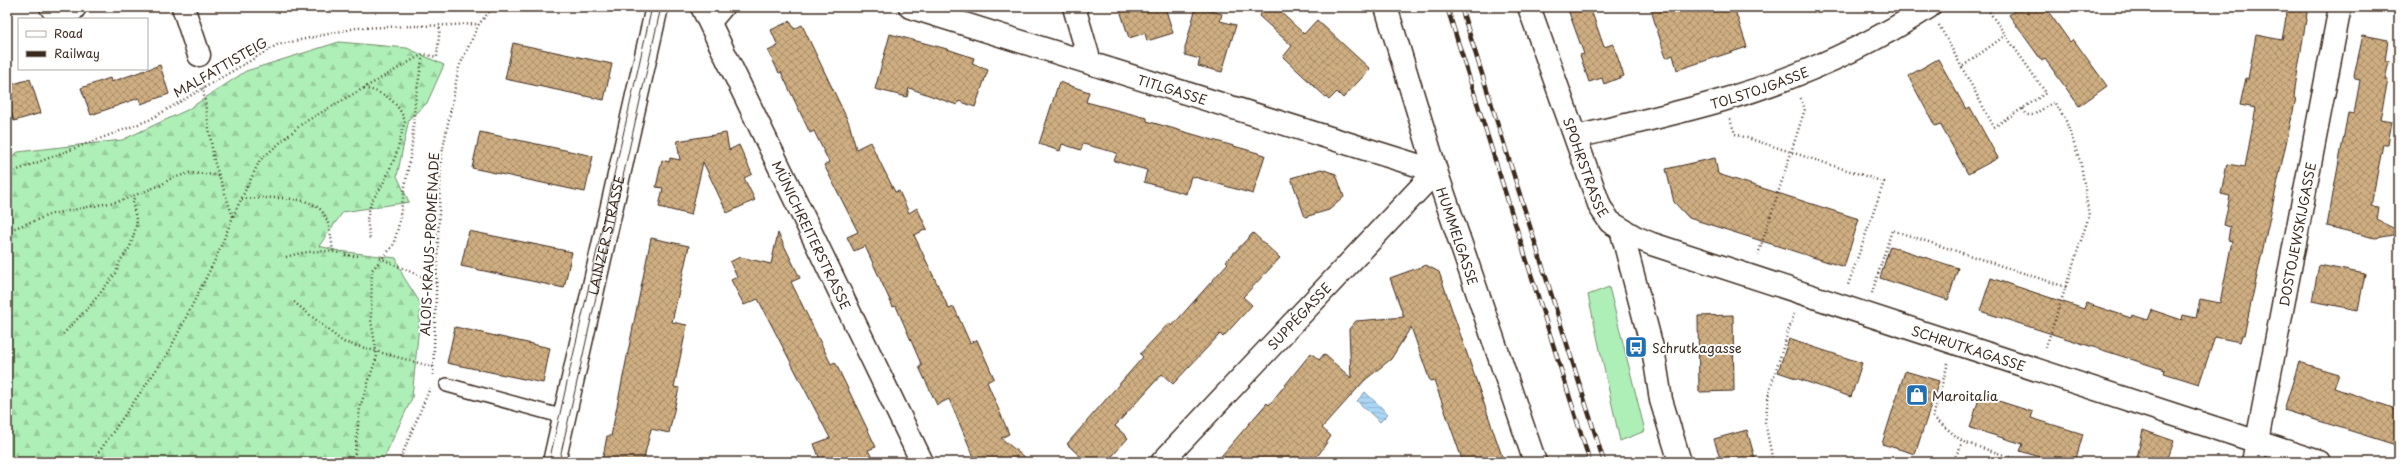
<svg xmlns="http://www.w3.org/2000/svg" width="2406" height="469" font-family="'Playpen Sans',sans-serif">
<defs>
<pattern id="forest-firs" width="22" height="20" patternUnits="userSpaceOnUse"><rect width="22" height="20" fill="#aeefb7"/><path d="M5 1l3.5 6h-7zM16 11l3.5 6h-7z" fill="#97cd9d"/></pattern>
<pattern id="water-rules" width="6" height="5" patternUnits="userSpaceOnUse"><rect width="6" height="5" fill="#aad6f6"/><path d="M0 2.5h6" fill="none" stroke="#93b8d2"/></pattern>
<pattern id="building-cross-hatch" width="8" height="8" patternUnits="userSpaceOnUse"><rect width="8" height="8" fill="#cfae82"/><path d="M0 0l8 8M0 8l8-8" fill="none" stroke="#a98e6a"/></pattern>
</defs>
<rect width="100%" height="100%" fill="#fff"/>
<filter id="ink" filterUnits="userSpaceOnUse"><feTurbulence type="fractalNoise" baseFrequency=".025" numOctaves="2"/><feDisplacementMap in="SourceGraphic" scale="8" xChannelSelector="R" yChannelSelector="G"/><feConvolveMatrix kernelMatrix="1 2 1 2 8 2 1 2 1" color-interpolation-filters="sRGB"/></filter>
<g filter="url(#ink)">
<polygon fill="url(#forest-firs)" stroke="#748c6a" points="339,42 407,48 444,65 427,103 409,119 397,176 409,202 343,212 319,246 339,251 396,258 403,276 421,304 412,398 382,462 7,462 7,160 18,152 122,140 187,110 246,71"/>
<polygon fill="#aeefb7" stroke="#748c6a" points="1609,287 1645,431 1620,441 1588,295"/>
<polygon fill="url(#water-rules)" stroke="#7e91a0" points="1365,392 1388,414 1380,422 1357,401"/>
<g fill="url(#building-cross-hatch)" stroke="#3b2a1e">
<polygon points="1119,7 1165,7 1173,33 1147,41 1145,33 1129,38"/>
<polygon points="1196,7 1222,14 1220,21 1236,25 1222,72 1198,66 1200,59 1185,55 1185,48"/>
<polygon points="1267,7 1275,7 1304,34 1317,20 1370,69 1343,98 1337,92 1329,100 1283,57 1292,46 1259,16"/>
<polygon points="1567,7 1590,7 1604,47 1613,44 1624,76 1604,84 1602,78 1589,82 1580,55 1584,54"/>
<polygon points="1650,7 1734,7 1747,47 1677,70 1673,55 1666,58"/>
<polygon points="2020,7 2045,7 2070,42 2073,39 2107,86 2079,106 2045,59 2042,61 2009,15"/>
<polygon points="2288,7 2308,7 2295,88 2294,98 2296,98 2244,335 2242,335 2240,342 2215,337 2199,384 2164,373 2165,370 1980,311 1991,278 2084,309 2086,303 2131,318 2132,315 2148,320 2152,310 2182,320 2183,315 2196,318 2200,299 2220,303 2232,241 2228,240 2230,227 2224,225 2230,196 2221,194 2227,164 2245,167 2256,108 2240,105 2246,78 2248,79 2256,35 2282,40"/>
<polygon points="790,21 794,29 802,25 849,123 856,149 870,142 895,192 899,191 909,213 917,208 927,229 914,235 949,309 954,307 970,343 977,340 994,378 987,382 1009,434 1001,438 1030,462 976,462 949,399 937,405 919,367 922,366 896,306 893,307 865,246 854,251 847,237 858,232 824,165 829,162 814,131 810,133 781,72 779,73 768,51 778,46 771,30"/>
<polygon points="890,34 947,49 974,58 972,64 988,70 975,107 959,101 957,105 909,88 907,97 875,89"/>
<polygon points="2363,35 2388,40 2385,61 2389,61 2385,80 2388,80 2380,119 2392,121 2388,144 2383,144 2371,206 2379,207 2377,220 2399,231 2399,234 2375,238 2327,226 2348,113 2354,114 2360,80 2355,79 2354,76"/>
<polygon points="513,43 612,64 604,100 505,79"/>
<polygon points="1938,59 1966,109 1970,107 1998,158 1968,174 1940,124 1935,126 1908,76"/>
<polygon points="160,65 169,94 141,104 139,98 91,115 81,88 110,78 111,82"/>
<polygon points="30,79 41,113 14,121 7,101 7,86"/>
<polygon points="1059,82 1089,92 1086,102 1147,118 1147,121 1265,155 1253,194 1191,176 1186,194 1144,182 1147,170 1114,161 1117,153 1083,144 1081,150 1062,144 1060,151 1039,144"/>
<polygon points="480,132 593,156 585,192 472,168"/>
<polygon points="726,133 729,150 739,145 752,174 744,178 755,200 727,213 703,162 691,215 659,207 663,188 656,187 662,160 669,162 670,158 680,160 677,141"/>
<polygon points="1715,158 1718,174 1859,219 1844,267 1689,218 1674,202 1666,169"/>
<polygon points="1321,169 1336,174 1344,197 1329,210 1305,217 1291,178"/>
<polygon points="469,231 572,252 564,288 461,266"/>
<polygon points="778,233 800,278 791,282 831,364 835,362 876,447 868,450 874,462 821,462 814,444 830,438 758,299 744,305 731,280 737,277 730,262 740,257 771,264"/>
<polygon points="1253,233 1280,258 1243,297 1252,305 1223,337 1220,334 1173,384 1162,374 1115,426 1128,438 1107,462 1086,462 1067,444 1143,357 1140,354 1169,323 1172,326 1228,263 1226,261"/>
<polygon points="651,238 689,246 672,322 687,325 674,387 679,388 669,433 651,429 643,462 602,462 607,436 611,436"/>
<polygon points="1890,246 1958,268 1948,300 1880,278"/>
<polygon points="1426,265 1439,272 1504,462 1463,462 1434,380 1430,381 1411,327 1391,359 1365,380 1322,428 1331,436 1319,454 1309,462 1216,462 1267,403 1269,405 1311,353 1319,360 1324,354 1351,378 1349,329 1356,321 1404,317 1390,278"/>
<polygon points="2319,265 2365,274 2358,310 2312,301"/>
<polygon points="1733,315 1734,391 1699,392 1698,316"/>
<polygon points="455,327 550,348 543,383 447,363"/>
<polygon points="1789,339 1862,363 1851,397 1778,372"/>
<polygon points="2299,362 2339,374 2334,388 2399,410 2399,446 2284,410"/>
<polygon points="1905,371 1939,381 1915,454 1882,444"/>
<polygon points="1980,395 2033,412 2031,418 2083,434 2075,462 2056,462 2020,451 2023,444 1970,428"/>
<polygon points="1747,430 1756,462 1721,462 1714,439"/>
<polygon points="2143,430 2174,441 2167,461 2154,457 2152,462 2137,458"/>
</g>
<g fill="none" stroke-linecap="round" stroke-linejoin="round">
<g stroke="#3b2a1e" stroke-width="16">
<g id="service">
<polyline points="712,26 728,7"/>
<polyline points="447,385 564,417"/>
</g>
</g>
<g stroke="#3b2a1e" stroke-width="25">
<g id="minor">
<path d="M51 7C58 19 68 18 75 7"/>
<polyline points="183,7 199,55"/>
<path id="s1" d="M910 7 1436 171 1162 462"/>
<polyline points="1074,7 1090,62"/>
<path id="s2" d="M1386 7 1436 171 1535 462"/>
<path id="s3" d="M1576 137C1625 125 1675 114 1723 100 1795 79 1867 47 1929 7"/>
<polyline points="1621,229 1654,355 1661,400 1680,462"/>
<path id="s4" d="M2253 462 2340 7"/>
</g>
</g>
<g stroke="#3b2a1e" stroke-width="25">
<g id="tertiary">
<path id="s5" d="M702 7 922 462"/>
<path id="s6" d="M1529 7 1600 207 1610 222 1635 237 1652 244 2319 462"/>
</g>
</g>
<g stroke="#3b2a1e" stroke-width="25">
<g id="secondary">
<path id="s7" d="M554 462 657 7"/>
</g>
</g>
<g stroke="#3b2a1e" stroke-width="2.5" stroke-dasharray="1 3" stroke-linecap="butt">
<polyline points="1939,25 1994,127 2046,93 1986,7"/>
<polyline points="1963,66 2006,35"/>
<path d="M364 88C385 93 397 100 405 121L396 155 383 184 371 202 367 219 370 240"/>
<polyline points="2023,109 2027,115 2033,115 2054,102 2065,118 2081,164 2089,216 2045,350"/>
<polyline points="1730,119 1735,134 1884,182 1848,285"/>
<polyline points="7,174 149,120 277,45 356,28 479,24"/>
<path d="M242 199C261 198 299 195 316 206 330 215 331 237 333 252"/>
<polyline points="233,216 260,160 303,123 423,54 437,57 440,25"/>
<polyline points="7,231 52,214 120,201 161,185 170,179 189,173 219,175"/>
<polyline points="1758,255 1805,109 1800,97"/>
<path d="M286 257C302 252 317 250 334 252 343 253 352 258 361 255"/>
<polyline points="380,258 436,283"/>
<polyline points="1872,293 1892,230 2066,287"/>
<polyline points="294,302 343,342 433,367"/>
<polyline points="63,334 89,307 116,273 120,261 130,247 137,224 133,205 134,197"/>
<polyline points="1948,363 1933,417 1963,442 2026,462"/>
<polyline points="433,375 441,159 459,67 479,24 493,7"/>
<polyline points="1772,461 1794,458 1813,462"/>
<polyline points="92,462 168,353 215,260 233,217 214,161 201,76"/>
<polyline points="354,462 360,407 377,356 371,320 372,270 393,246 398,228 412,145 415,102 423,54"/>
<polyline points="399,462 430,388"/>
<polyline points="1773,462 1765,422 1769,392 1794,313"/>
<polyline points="1950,462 1955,457 1963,442"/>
</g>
<use href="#service" stroke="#fff" stroke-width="13"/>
<use href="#minor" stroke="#fff" stroke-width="22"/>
<use href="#tertiary" stroke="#fff" stroke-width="22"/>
<use href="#secondary" stroke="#fff" stroke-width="22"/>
<g stroke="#3b2a1e" stroke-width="1">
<polyline points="549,462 652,7"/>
<polyline points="559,462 661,7"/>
</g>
<g stroke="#3b2a1e" stroke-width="4.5">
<g id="rail">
<polyline points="1447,7 1590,462"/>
<polyline points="1461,7 1604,462"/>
</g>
</g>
<use href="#rail" stroke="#fff" stroke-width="3" stroke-dasharray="9" stroke-linecap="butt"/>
</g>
</g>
<defs>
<g id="bus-square" transform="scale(1.15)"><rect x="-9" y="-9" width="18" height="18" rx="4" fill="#1f6fb2" stroke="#fff"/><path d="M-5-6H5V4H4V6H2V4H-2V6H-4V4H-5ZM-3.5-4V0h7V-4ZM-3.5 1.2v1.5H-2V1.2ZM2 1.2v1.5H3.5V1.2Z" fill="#fff"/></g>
<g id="shop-square" transform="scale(1.15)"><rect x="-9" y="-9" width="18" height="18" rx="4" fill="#1f6fb2" stroke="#fff"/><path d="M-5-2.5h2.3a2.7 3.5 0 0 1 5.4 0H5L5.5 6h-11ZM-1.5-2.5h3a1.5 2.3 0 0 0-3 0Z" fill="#fff"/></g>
</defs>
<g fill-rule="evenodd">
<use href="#bus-square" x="1636" y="347"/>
<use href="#shop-square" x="1917" y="395"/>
</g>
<g text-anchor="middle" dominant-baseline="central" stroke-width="4" stroke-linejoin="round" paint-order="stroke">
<g font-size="13" fill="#3b2a1e" stroke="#fff">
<text transform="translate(220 67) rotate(-30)">MALFATTISTEIG</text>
<text stroke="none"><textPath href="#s3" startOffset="190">TOLSTOJGASSE</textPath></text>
<text stroke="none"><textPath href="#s1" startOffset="275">TITLGASSE</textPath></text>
<text stroke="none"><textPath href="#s6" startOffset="170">SPOHRSTRASSE</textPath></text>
<text stroke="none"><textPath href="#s7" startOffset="233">LAINZER STRASSE</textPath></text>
<text stroke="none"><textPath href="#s5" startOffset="253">MÜNICHREITERSTRASSE</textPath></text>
<text stroke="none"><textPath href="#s2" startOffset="240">HUMMELGASSE</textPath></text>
<text stroke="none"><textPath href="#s4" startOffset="232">DOSTOJEWSKIJGASSE</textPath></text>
<text transform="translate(429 244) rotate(-87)">ALOIS-KRAUS-PROMENADE</text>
<text transform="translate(1299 316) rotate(-47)">SUPPÉGASSE</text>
<text stroke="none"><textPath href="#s6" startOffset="611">SCHRUTKAGASSE</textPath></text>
</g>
<g font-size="13" fill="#3b2a1e" stroke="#fff" text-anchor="start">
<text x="1652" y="347">Schrutkagasse</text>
<text x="1932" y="395">Maroitalia</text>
</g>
</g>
<rect width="2406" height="469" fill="none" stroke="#fff" stroke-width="24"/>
<rect x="12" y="12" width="2382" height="445" fill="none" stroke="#3b2a1e" stroke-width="1.5" filter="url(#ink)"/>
<rect x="18" y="18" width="130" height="52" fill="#ffffff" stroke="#b1aaa5"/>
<rect x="26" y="31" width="20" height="6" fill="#ffffff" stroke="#b1aaa5"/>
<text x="54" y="38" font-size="12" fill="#3b2a1e">Road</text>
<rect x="26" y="51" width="20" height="6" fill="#3b2a1e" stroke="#b1aaa5"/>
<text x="54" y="58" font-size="12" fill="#3b2a1e">Railway</text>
</svg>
